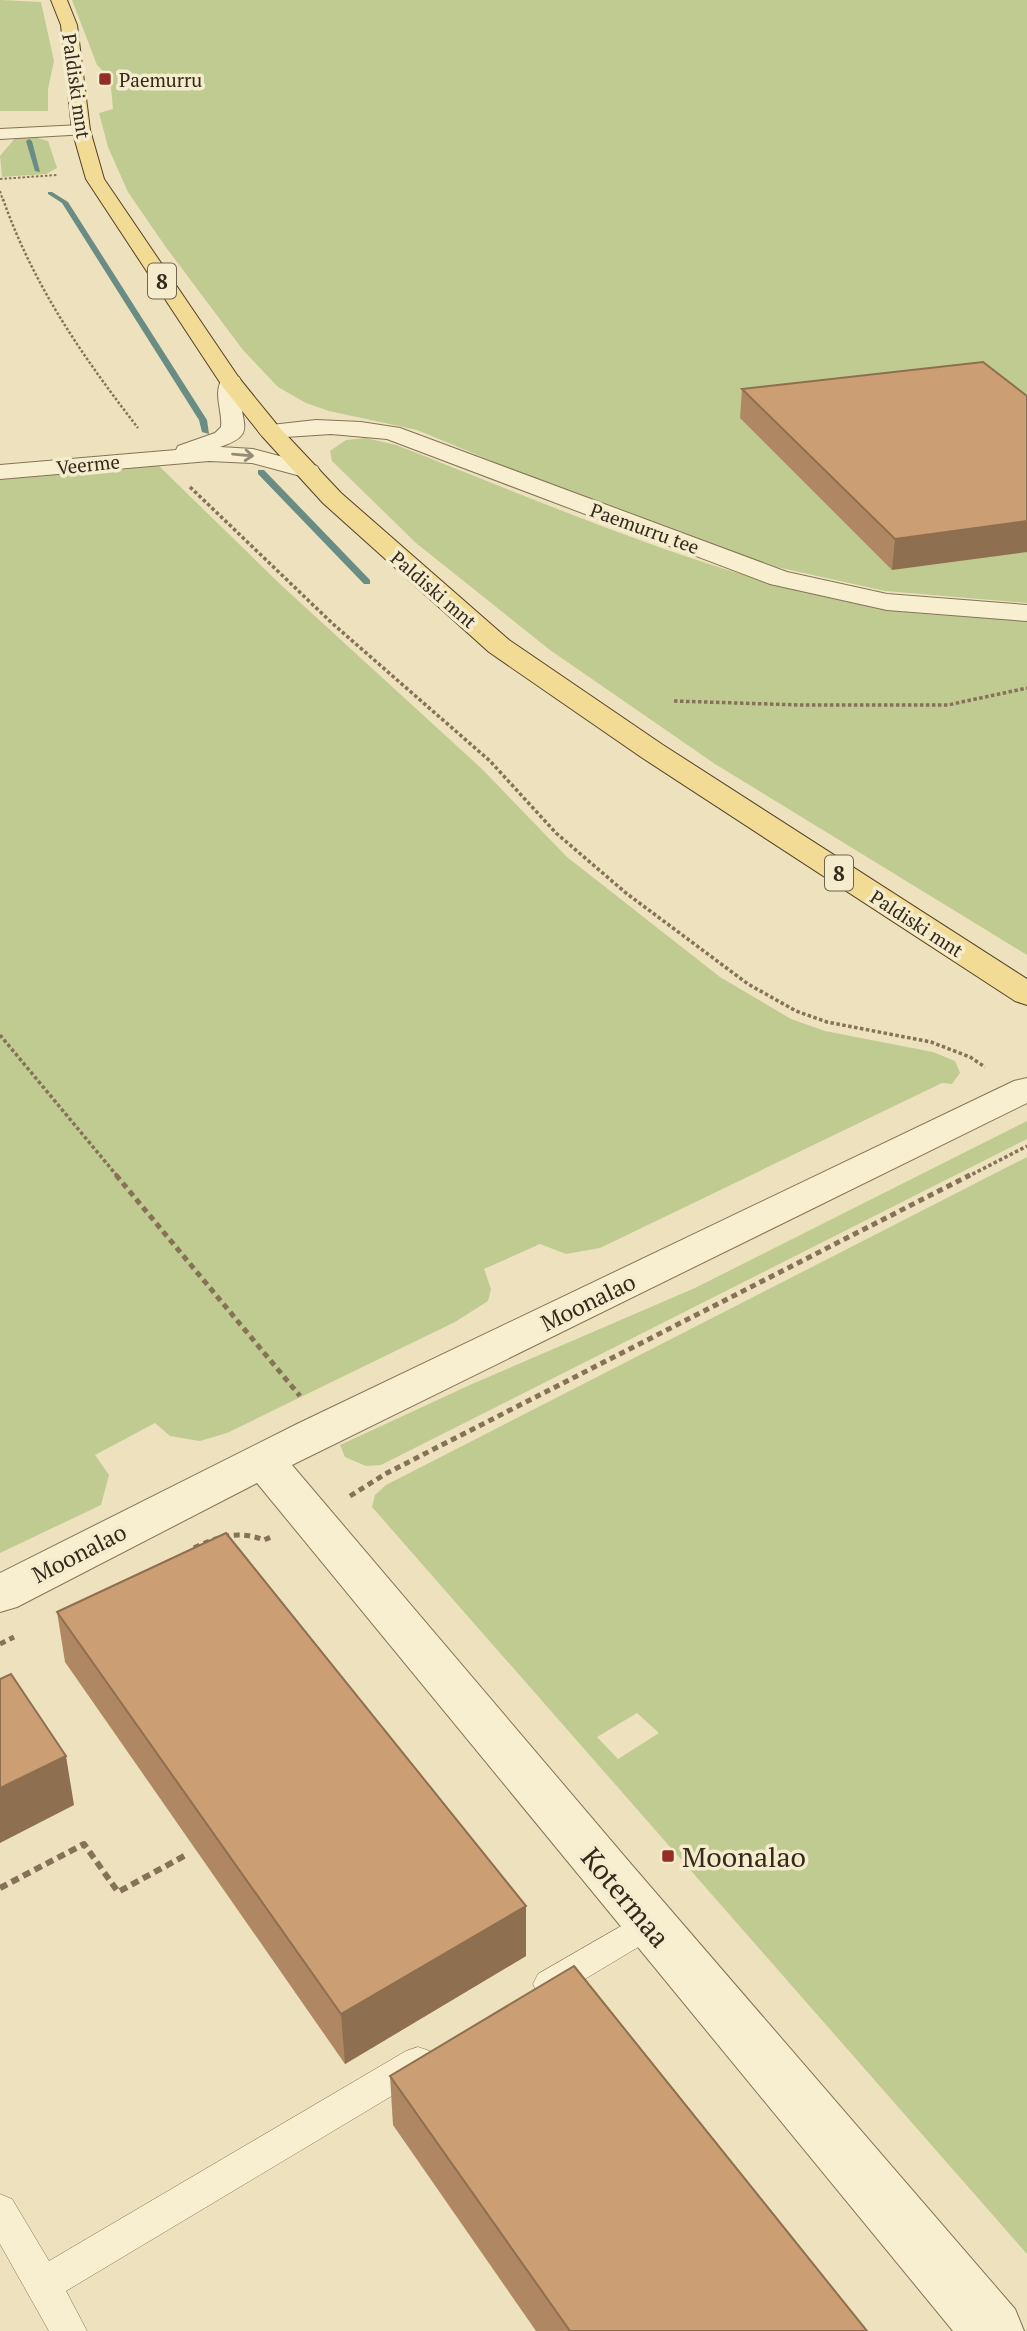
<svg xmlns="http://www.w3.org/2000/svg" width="1027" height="2331" font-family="'PT Serif',serif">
<rect width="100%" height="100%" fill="#ede2bd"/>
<g fill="#c0cb92" fill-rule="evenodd">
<polygon points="0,0 41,2 54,61 48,89 48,111 0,111"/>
<polygon points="72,0 1027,0 1027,603 885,591 772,566 557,488 417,430 329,411 306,403 278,387 243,350 165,246 128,192 108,147 99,113 113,109 110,78 97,65"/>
<polygon points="16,137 34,137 48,141 57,168 46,174 2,177 0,156"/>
<path d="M366 438 396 445C548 504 702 573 863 605 916 616 973 617 1027 619V955L715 764 550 650 416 543 332 461 330 451 346 440Z"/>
<polygon points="157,464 281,585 482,769 567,857 720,977 791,1019 825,1031 933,1052 955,1061 960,1073 952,1084 942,1083 600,1248 566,1254 540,1244 484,1269 491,1289 488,1301 455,1322 227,1433 200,1441 170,1436 155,1423 95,1455 109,1475 101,1505 0,1553 0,479"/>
<polygon points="1027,1121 1027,1139 381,1465 366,1466 345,1457 340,1445 472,1384 695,1288"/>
<path d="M1027 1157V2254L372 1507 375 1495 386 1485ZM637 1713 659 1733 618 1759 597 1737Z"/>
</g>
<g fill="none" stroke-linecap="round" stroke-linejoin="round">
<g fill="#698c85" fill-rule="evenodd">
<polygon points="29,139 32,141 40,172 35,171 26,141"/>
<polygon points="48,192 52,192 68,202 207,420 209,434 202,432 199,420 62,203 48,194"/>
<polygon points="258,470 264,470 370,580 370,584 364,584 258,474"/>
</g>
<g stroke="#857257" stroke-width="1">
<g id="service">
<polygon points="649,1910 660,1914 665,1924 660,1934 560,1994 549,1998 538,1994 533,1984 538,1974"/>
<polygon points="418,2047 430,2051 435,2062 430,2073 66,2291 87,2331 49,2331 0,2244 0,2194 12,2199 49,2261 406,2051"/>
</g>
</g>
<g stroke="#857257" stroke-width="2">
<g id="minor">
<polygon points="81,125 90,130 87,134 0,139 0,129"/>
<path d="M231 375 239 377C245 386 239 395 241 405 245 430 251 436 220 447L253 449 317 466 320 471 317 476 308 478 252 463 209 461 0 479V465L176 450 178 446 215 433 221 427C223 410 212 394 223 377Z"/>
<polygon points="316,420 361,422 400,428 787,572 887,594 1027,605 1027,621 887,610 770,584 387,439 331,434 270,438 262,436 258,431 262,426"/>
<polygon points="1027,1078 1027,1103 292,1465 631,1864 1015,2309 1024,2331 953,2331 257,1483 17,1607 0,1612 0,1573 297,1424 1014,1081"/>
</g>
</g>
<g stroke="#52402b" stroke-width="2">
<polygon id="primary" points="51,0 67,0 77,25 90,130 104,179 239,378 278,426 341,493 509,640 663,745 1027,979 1027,1005 1015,1001 641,757 489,652 323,503 262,436 223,387 86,179 72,130 61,25"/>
</g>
<g stroke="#857257" stroke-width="2" stroke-dasharray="2.5 2" stroke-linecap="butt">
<polyline points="0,179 57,175"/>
<polyline points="0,191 3,201"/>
</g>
<path stroke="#857257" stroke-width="2.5" stroke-dasharray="2.5 2" stroke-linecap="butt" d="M3 199C33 285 83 357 138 428"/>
<g stroke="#857257" stroke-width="3.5" stroke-dasharray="3.5 2.5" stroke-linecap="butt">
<polyline points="190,487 333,624 490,761 556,833 626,893 748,984 796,1011 827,1022 931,1042 970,1057 985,1067"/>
<polyline points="674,701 801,705 948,705 1027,688"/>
<polyline points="0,1035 118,1177"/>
<polyline points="967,1177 1027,1146"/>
</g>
<g stroke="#857257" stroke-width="5" stroke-dasharray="6 4.5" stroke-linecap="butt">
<polyline points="116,1175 300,1396"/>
<polyline points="350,1496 387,1473 970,1175"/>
<path d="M194 1548C219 1536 238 1530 264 1540L271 1537"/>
<polyline points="0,1644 14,1637"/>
</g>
<polyline stroke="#857257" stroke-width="6" stroke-dasharray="8 5" stroke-linecap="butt" points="0,1888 84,1844 118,1892 186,1855"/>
<use href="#service" fill="#f8efd0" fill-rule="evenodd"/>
<use href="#minor" fill="#f8efd0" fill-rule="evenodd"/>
<use href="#primary" fill="#f2db94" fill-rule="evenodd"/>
</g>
<g fill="#af8863">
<polygon points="983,362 892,570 740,418 742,389"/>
<polygon points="57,1612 526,1956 345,2064 65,1662"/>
<polygon points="390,2076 867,2331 536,2331 393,2125"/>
</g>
<g fill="#8e6f50">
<polygon points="1027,521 1027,552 892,570 895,539"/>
<polygon points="66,1756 74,1805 0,1843 0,1788"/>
<polygon points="526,1906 526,1956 345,2064 341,2014"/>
</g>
<g fill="#cb9e73" stroke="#8e6f50" stroke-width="2">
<polygon points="983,362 1027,396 1027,521 895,539 742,389"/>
<polygon points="226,1533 526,1906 341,2014 57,1612"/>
<polygon points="11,1674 66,1756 0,1788 0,1679"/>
<polygon points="574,1966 867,2331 570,2331 390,2076"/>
</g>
<defs><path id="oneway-shaft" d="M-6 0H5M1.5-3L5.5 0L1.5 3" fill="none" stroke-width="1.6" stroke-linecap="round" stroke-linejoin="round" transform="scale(1.75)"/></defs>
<use stroke="#968c76" href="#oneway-shaft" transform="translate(243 455) rotate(5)"/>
<g fill="#932e27" stroke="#f5eccd" stroke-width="2.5">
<rect x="98" y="72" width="14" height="14" rx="3.5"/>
<rect x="661" y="1849" width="14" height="14" rx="3.5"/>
</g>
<g text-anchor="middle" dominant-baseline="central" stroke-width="7" stroke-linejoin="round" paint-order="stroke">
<g font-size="19" fill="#34291b" stroke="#f5eccd" text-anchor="start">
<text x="119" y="79">Paemurru</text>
</g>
<g font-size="19" fill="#34291b" stroke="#f5eccd">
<text transform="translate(77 86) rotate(82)">Paldiski mnt</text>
<text transform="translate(88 464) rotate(-6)">Veerme</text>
<text transform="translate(645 528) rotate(20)">Paemurru tee</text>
<text transform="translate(434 589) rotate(41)">Paldiski mnt</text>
<text transform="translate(917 923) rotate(33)">Paldiski mnt</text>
</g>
<g fill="#f5eccd" stroke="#6e6450" stroke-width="2">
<rect x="148" y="263.5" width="28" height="35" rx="5"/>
<rect x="825" y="855.5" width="28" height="35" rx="5"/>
</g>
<g font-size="21" font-weight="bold" fill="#34291b">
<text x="162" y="281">8</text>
<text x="839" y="873">8</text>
</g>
<g font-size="23" fill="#34291b" stroke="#f5eccd">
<text transform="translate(588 1302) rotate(-26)">Moonalao</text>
<text transform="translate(79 1553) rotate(-27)">Moonalao</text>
</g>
<g font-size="28" fill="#34291b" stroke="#f5eccd" text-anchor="start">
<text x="682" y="1856">Moonalao</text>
</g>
<g font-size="28" fill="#34291b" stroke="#f5eccd">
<text transform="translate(626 1897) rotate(50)">Kotermaa</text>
</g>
</g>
</svg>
